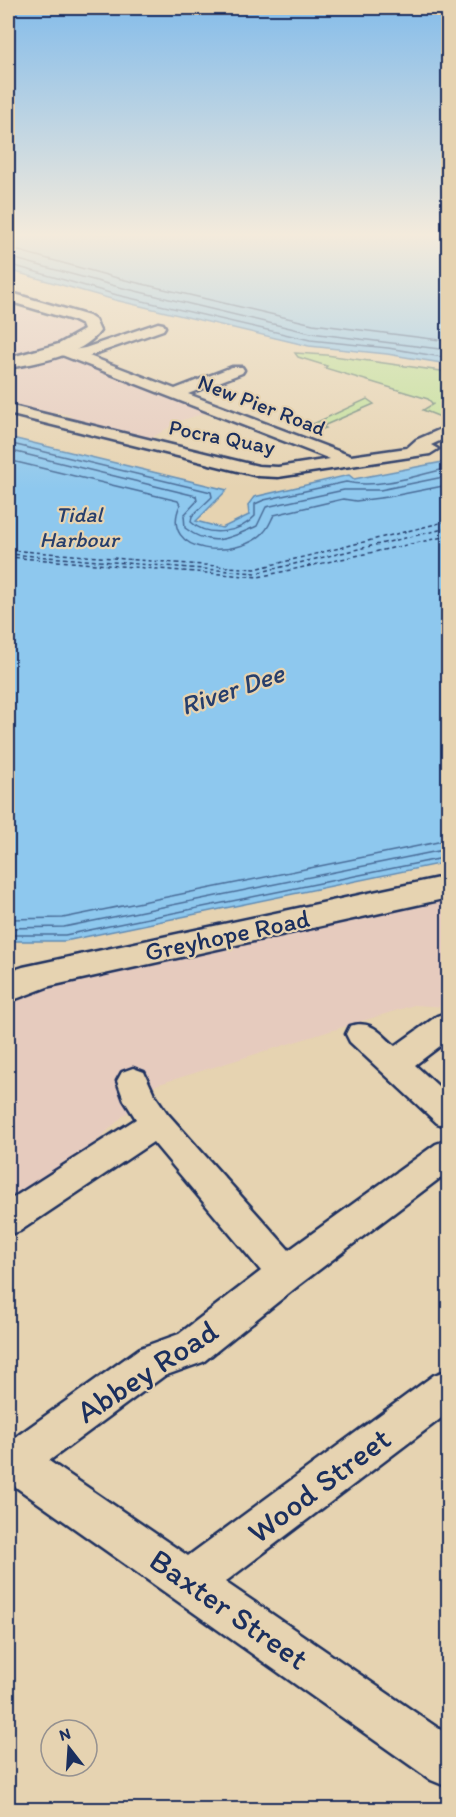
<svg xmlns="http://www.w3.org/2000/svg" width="456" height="1817" font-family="Itim,sans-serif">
<rect width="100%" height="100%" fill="#e6d3b1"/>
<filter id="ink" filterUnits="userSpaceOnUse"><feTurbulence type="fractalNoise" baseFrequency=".0167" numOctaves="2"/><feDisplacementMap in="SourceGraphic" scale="12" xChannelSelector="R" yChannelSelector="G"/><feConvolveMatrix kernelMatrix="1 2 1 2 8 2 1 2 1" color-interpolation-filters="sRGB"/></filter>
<g filter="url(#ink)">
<g fill="#e6cbbe">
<polygon points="8,305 79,325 92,326 60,348 209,412 179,421 150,439 67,419 71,416 56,412 51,415 8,404 8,374 20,370 8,363"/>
<polygon points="448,896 448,1007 414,1005 156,1085 69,1167 54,1174 8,1219 8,1007 20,995 83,972"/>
</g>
<g fill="#c1df98" stroke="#6e877b" stroke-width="1.5">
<polygon points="295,353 326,355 448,372 448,420 423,410 433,404 428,399 325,368 327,366 298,357"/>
<polygon points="367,399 374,404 323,426 326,428 323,429 313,424"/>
</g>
<g fill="#8ec8ee" stroke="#608bb4" stroke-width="1.5">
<polygon points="8,234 448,234 448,364 387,354 309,346 115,300 8,270"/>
<polygon points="8,437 227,490 196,521 222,528 249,515 248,505 254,497 349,475 354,479 448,461 448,862 65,941 8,941"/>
</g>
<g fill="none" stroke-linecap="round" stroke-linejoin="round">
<g stroke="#496c98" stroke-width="1.5">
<polyline points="8,248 121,279 313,324 448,341"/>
<polyline points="8,257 119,287 311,333 448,350"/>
<polyline points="8,264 117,295 310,340 388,348 448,358"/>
<path d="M8 443 211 492 212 497 192 516 191 522C208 538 240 533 255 516V504L264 500 346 482C378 489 416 476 448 468"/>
<path d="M8 450 196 496 197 501 184 515 185 528C212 549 230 538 257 526L266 507 344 490H380L448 476"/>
<path d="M8 460 178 501 180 505C158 556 239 560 264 532 269 527 271 520 274 515L343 499 356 501 388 497 448 485"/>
<polyline points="8,919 63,918 448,840"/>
<polyline points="8,928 64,927 448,849"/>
<polyline points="8,935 65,935 448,857"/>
</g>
<g stroke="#263e6c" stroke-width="1.5" stroke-dasharray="4 3" stroke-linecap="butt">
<polyline points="8,550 255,569 448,521"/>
<polyline points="8,554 256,573 448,528"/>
<polyline points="8,557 258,577 448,536"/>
</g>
<g stroke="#1b2f5e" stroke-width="5">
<g id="minor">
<polygon points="158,323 163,324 165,327 163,330 89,356 175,389 232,367 242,367 244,370 242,373 188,394 351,456 407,448 416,440 448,426 448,437 431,445 438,449 430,454 278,477 258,476 8,414 8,405 258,466 278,467 330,459 54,352 52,349 59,345 73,350 85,348"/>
<path d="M448 1012V1040L415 1065 448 1095V1127L437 1123 350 1042 346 1034 350 1026C371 1019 380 1033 395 1046L437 1016Z"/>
<polygon points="133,1068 144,1072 154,1094 167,1113 289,1250 436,1144 448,1140 448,1172 299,1285 203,1362 164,1376 49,1461 188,1556 434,1375 448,1370 448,1413 225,1582 448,1735 448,1787 431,1780 13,1485 8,1487 8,1437 13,1439 140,1348 179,1334 261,1271 153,1142 20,1231 8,1235 8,1201 136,1119 124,1100 117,1081 122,1072"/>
</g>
</g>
<g stroke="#1b2f5e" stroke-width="5">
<g id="tertiary">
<path d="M8 292 89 316 95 320 100 331C82 356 36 363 8 368V358L59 344 84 330 82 325 72 320 8 301Z"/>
<polygon points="448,876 448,898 50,986 8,1002 8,972 23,967"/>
</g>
</g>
<use href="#minor" fill="#e6d3b1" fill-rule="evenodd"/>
<use href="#tertiary" fill="#e6d3b1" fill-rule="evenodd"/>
</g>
</g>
<linearGradient id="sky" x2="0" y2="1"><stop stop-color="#84bcea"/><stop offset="0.48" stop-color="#f4ebdc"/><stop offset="1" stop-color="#f4ebdc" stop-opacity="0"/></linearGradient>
<rect width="456" height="489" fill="url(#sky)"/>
<g text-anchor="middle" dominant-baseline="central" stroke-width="4.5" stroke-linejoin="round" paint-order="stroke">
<g font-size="22" fill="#1b2f5e" stroke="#e6d3b1">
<text transform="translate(262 405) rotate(21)">New Pier Road</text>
<text transform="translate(222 437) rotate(11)">Pocra Quay</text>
</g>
<g font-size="22" font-style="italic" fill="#263e6c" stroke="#e6d3b1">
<text x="79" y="514">Tidal<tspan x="79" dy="25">Harbour</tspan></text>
</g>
<g font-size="26" fill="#1b2f5e" stroke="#e6d3b1">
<text transform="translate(227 935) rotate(-12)">Greyhope Road</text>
</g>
<g font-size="27" font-style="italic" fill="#263e6c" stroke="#e6d3b1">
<text transform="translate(232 689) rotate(-19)">River Dee</text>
</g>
<g font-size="32" fill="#1b2f5e" stroke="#e6d3b1">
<text transform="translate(147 1371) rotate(-33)">Abbey Road</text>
<text transform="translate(319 1485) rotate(-37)">Wood Street</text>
<text transform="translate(229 1609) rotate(35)">Baxter Street</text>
</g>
</g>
<rect width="456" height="1817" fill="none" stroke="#e6d3b1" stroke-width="30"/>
<rect x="15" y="15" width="426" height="1787" fill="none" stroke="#1b2f5e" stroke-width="2" filter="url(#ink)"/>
<g transform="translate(69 1748) rotate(343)"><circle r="28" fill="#e6d3b1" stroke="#959190" stroke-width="1.5"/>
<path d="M0-4.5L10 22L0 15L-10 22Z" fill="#1b2f5e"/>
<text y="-9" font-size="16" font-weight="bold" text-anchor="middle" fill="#1b2f5e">N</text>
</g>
</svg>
